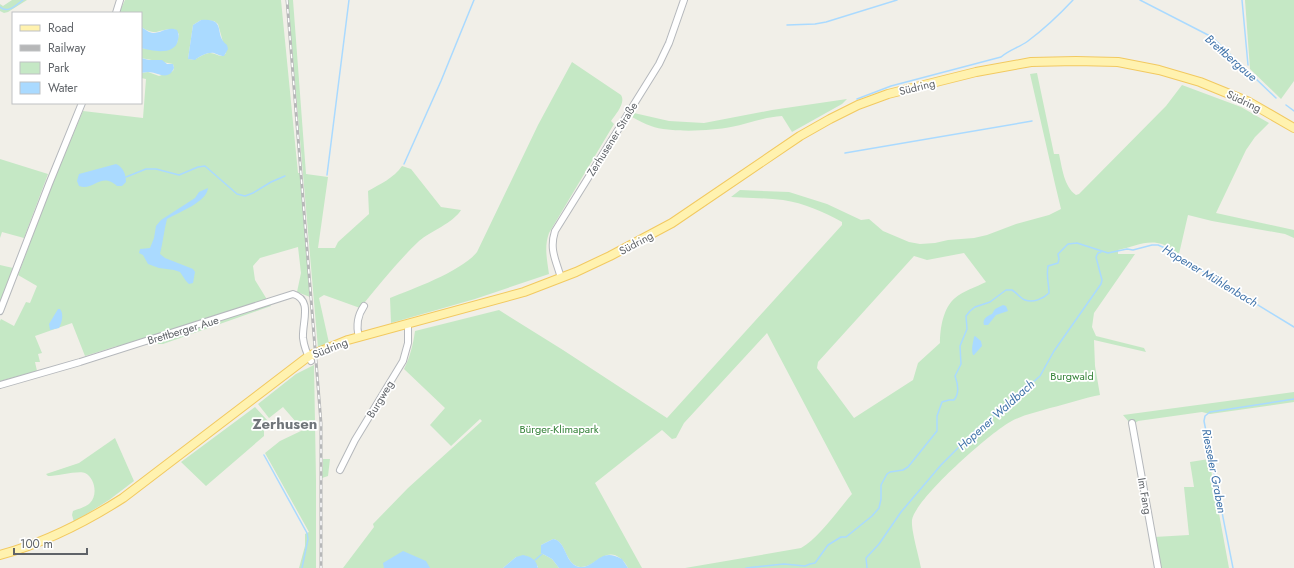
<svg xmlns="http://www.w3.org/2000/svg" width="1294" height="568" viewBox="0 0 1294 568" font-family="Jost,sans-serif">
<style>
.green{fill:#c5e8c5;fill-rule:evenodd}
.water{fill:#aadaff}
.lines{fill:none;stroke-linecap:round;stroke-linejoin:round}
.stream{stroke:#aadaff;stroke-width:1.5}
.minor-casing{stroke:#b5b8bc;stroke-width:8}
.major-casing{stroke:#f2c960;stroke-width:10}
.minor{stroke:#fff;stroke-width:6}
.major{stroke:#fff2af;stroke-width:8}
.rail-casing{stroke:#b6b7b8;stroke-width:3}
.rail{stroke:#fff;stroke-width:1.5;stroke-dasharray:4.5;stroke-linecap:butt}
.labels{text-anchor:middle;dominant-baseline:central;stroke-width:3.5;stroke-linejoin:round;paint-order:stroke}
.street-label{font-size:11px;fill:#5f6368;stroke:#fff}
.park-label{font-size:11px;fill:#348238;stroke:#fff}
.water-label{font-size:12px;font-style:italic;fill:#4174aa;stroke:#fff}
.district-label{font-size:15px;font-weight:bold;fill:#70757a;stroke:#fff}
</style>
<rect width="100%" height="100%" fill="#f1efe8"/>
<g class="green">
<path d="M 12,0 L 27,0 L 8,12 L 4,13 L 0,11 L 0,4 L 3,6 Z"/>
<path d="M 125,0 L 281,0 L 298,173 L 300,173 L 310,297 L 297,292 L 301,273 L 298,247 L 260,258 L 253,266 L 255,280 L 271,306 L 163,344 L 146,344 L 118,347 L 117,346 L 85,356 L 72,323 L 35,336 L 42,353 L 38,354 L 40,362 L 35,362 L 37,371 L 0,381 L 0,321 L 1,319 L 14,326 L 26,302 L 30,303 L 37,286 L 18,275 L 52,184 L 83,111 L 143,118 L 146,79 L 141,78 L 141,73 L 148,72 L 159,76 L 173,71 L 174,68 L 173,64 L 141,58 L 141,48 L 162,51 L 177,43 L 179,34 L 174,29 C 156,29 158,37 141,27 L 141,13 L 119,13 ZM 201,20 L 214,21 L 218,24 L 226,53 C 221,60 216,52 209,53 C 199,55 198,61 188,59 L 193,25 Z"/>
<path d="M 288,0 L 293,0 L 306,174 L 328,177 L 318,248 L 335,248 L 338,242 L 369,214 L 368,191 C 380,184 394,178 402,166 L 411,169 L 441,207 L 461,210 C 453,223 431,231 419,241 C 398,261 379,285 360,308 L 324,295 L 319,298 L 329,343 L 318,348 Z"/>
<path d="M 1245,0 L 1294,0 L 1294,81 L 1281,99 L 1250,69 Z"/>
<path d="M 572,62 L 621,95 C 626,103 616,114 611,121 L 614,124 L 549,233 C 544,247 547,259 549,274 L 475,299 L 391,323 L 390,298 C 413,289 462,271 477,252 L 538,125 Z"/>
<path d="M 1037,73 L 1054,154 L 1059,154 C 1062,167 1064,187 1076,195 L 1079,194 L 1166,106 L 1182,85 L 1241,107 L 1269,123 L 1255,137 L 1246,150 L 1216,213 L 1294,230 L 1294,238 L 1285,234 L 1212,221 L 1188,215 L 1179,254 C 1174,251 1168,246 1162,244 C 1148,239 1132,247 1118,250 L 1118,254 L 1135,254 L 1094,313 L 1092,327 L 1096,336 L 1144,348 L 1146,352 L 1094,340 L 1095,366 L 1100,395 C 1083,398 1067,404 1050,408 C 1037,412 1022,415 1010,422 C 990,433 915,499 912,520 C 911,531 919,556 921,568 L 685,568 L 801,548 C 819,538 838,510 852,494 L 767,333 L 684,423 L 676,438 L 672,439 L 662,430 L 595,483 L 642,568 L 628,568 C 626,564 624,561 620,558 C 605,546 595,568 580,567 C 564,564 567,541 553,539 L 541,545 L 541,553 L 552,559 L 559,568 L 538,568 L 538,566 L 516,557 L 503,568 L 343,568 L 374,527 L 373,524 L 408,488 L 482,421 L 480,419 L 451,446 L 430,425 L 445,408 L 404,369 C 410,357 413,345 415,331 L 499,310 L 563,350 L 667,418 L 842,225 L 842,222 C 824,212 804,203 783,200 C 766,198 748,198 731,197 L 740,190 L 789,192 L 827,204 L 861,220 L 869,219 L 883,231 L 909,242 L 920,244 L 935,243 L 948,240 L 974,238 L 987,235 L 1016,224 L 1049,215 L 1061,209 L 1055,184 L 1030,74 ZM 964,253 L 986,282 C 976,287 963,291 955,298 C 943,308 940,329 940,343 L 918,363 L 913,380 L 854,418 L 817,368 L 818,362 L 914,256 L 927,260 Z"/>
<path d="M 847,99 L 842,104 L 792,132 L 782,116 C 764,117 748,124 731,127 C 711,131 670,133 651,126 C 645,124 638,120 632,117 L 634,113 L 669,121 L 704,123 L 772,110 Z"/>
<path d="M 0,159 L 48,174 L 24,238 L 2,232 L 0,238 Z"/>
<path d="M 0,265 L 13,268 L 0,303 Z"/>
<path d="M 314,365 L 316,480 L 316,568 L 299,568 L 305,546 L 305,534 L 309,532 L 265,453 L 280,441 L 303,430 L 283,407 L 269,418 L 258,404 L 296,374 Z"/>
<path d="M 1294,392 L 1294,402 L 1210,414 L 1202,412 L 1138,421 L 1134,424 L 1129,422 L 1123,415 Z"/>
<path d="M 255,407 L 268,421 L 267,427 L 264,431 L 264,436 L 206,486 L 181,462 Z"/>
<path d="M 115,438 L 134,481 L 109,500 L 74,522 L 72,515 L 73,511 C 78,509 86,507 90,503 C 98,495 95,478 85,473 C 80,470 56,476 48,476 L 46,474 L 79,463 Z"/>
<path d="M 323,459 L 330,459 L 328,476 L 322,478 Z"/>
<path d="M 1209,459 L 1229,568 L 1160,568 L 1154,537 L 1189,535 L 1184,487 L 1194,487 L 1190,462 Z"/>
</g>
<g class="water">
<path d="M 201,20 C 228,18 213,35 227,45 L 228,49 L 224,56 C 220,56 219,55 214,53 C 208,52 200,56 195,60 L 188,59 L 193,25 Z"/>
<path d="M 141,27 C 145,29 149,33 153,33 C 162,33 168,26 177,30 C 179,34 179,36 178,40 C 175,56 152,51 141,48 Z"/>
<path d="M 141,58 L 149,60 L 162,60 L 167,64 L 173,64 L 174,68 C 168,82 158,72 148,72 C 145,72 143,73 141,73 Z"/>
<path d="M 116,164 C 123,167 126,174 126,182 L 122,186 L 117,186 C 101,171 93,192 79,186 L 77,181 L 79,174 Z"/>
<path d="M 208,188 C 207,202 179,212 167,219 C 164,230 163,242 160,254 L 165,258 L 193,269 L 195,272 L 193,283 L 189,284 L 186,281 L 180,272 L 174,270 L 159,268 L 148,264 L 143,255 L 139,253 L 140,249 L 150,248 L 154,238 L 156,226 L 161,220 L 195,198 L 199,192 Z"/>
<path d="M 1003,305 L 1006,306 L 1008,311 L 996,315 L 988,325 L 984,325 C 982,319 987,316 992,314 L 995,309 Z"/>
<path d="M 58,309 L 60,309 C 64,314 62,322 59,328 L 50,330 L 49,324 Z"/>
<path d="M 975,336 L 981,341 L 982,346 L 974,355 L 973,355 C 971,349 973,343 974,337 Z"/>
<path d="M 553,539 C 567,541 564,563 579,567 C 597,568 599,546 622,559 L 628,568 L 559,568 L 552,559 L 541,553 L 541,545 Z"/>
<path d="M 403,551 L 426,561 L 430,568 L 384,568 L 383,563 Z"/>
<path d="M 523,555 C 531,557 536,559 538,568 L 503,568 L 516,557 Z"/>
</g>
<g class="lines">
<g class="stream">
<path d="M 1140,0 L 1212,37 L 1276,98"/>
<path d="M 1242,0 L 1248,65"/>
<path d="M 0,7 C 8,14 16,5 23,0"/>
<path d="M 787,25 L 815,24 L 826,22 L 897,0"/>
<path d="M 857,99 L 891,86 L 1001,57 C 1009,50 1020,47 1028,41 C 1044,29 1060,14 1073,0"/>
<path d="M 1286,105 L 1294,111"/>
<path d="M 845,153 L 1032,121"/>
<path d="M 404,164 L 441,81 L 474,0"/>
<path d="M 327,175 L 349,0"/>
<path d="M 126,177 L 146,169 L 156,169 L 179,175 L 198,167 L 205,166 L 237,194 L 245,196 L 253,193 L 271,182 L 285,176"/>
<path d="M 264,455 L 307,533 L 308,539 L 302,568"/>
<path d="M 535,560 L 542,554"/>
<path d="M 746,568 L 784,564 L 805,566 L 810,564 L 815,563 L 828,545 L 841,537 L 846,537 L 872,516 L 879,508 L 881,499 L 881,485 L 887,474 L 890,472 L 903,470 L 908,467 L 937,431 L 937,416 L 942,402 L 949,400 L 954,400 C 960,393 958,384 955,376 L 961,364 L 960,346 L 967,329 L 966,316 L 970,311 L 975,307 L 990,302 L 1006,290 L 1012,290 C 1017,293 1020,298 1025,300 C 1033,303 1043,299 1049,293 C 1049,283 1046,277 1048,266 L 1058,263 L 1059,259 L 1058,254 L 1068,244 L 1077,243 L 1108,253 L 1127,249 L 1133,250 L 1152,245 L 1158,245 L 1165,248 L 1294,327"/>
<path d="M 867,568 L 866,558 L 879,544 L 901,512 L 941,465 L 977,429 L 1008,404 L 1040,376 L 1054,351 L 1101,284 L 1102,280 L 1096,257 L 1098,253 L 1101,252"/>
<path d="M 1233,568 L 1204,421 L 1205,416 L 1210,412 L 1294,399"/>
</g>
<defs>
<g id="minor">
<path d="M 116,13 L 120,0"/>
<path d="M 561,278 C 556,260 549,250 555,231 L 659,64 L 669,43 L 684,0"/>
<path d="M 0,311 L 49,184 L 82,103"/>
<path d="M 359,337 C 356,326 357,316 364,306"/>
<path d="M 0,385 L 80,362 L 293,294 C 313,300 302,322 303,338 C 304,346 307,354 311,361"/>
<path d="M 1132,423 L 1158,568"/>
<path d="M 340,470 L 355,440 L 403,361 L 408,343 L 408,324"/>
</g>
<path id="major" d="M 0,555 C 44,543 84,523 123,498 L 309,356 L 348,340 L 524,292 L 576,272 L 610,256 L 672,223 L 800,136 L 830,119 L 858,105 L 888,94 L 976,72 L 1031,62 L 1076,61 L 1118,62 L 1159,70 L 1200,82 L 1249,102 L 1294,128"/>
</defs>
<use href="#minor" class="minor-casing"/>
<use href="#major" class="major-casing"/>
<use href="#minor" class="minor"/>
<use href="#major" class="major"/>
<defs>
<path id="rail" d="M 287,0 L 321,423 L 321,568"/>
</defs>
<use href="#rail" class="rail-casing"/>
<use href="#rail" class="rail"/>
</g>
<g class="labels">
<g class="street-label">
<text transform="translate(917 87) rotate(-14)">Südring</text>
<text transform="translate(1244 101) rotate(25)">Südring</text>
<text transform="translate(612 139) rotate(-58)">Zerhusener Straße</text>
<text transform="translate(636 243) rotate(-28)">Südring</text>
<text transform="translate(183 330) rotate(-17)">Brettberger Aue</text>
<text transform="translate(330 348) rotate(-22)">Südring</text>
<text transform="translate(380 399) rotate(-59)">Burgweg</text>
<text transform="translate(1145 496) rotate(80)">Im Fang</text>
</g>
<g class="park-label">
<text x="1072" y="376">Burgwald</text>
<text x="559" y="429">Bürger-Klimapark</text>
</g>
<g class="water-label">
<text transform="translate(1231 58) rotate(41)">Brettbergaue</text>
<text transform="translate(1210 276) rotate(31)">Hopener Mühlenbach</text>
<text transform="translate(996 415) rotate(-42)">Hopener Waldbach</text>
<text transform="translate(1214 471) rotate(79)">Riesseler Graben</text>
</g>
<g class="district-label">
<text x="285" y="424">Zerhusen</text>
</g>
</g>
<rect x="12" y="12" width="130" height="92" fill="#ffffff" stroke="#bfc1c3"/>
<rect x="20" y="25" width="20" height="6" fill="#fff2af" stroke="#bfc1c3"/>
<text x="48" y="32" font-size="12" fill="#5f6368">Road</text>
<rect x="20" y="45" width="20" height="6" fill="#b6b7b8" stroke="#bfc1c3"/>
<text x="48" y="52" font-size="12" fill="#5f6368">Railway</text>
<rect x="20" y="62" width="20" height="12" fill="#c5e8c5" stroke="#bfc1c3"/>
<text x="48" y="72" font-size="12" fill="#5f6368">Park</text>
<rect x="20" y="82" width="20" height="12" fill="#aadaff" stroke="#bfc1c3"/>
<text x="48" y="92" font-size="12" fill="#5f6368">Water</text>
<path d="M14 548v6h73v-6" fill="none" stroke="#5f6368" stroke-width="2"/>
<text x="20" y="548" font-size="12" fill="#5f6368" stroke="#ffffff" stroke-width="3" paint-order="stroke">100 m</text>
</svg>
